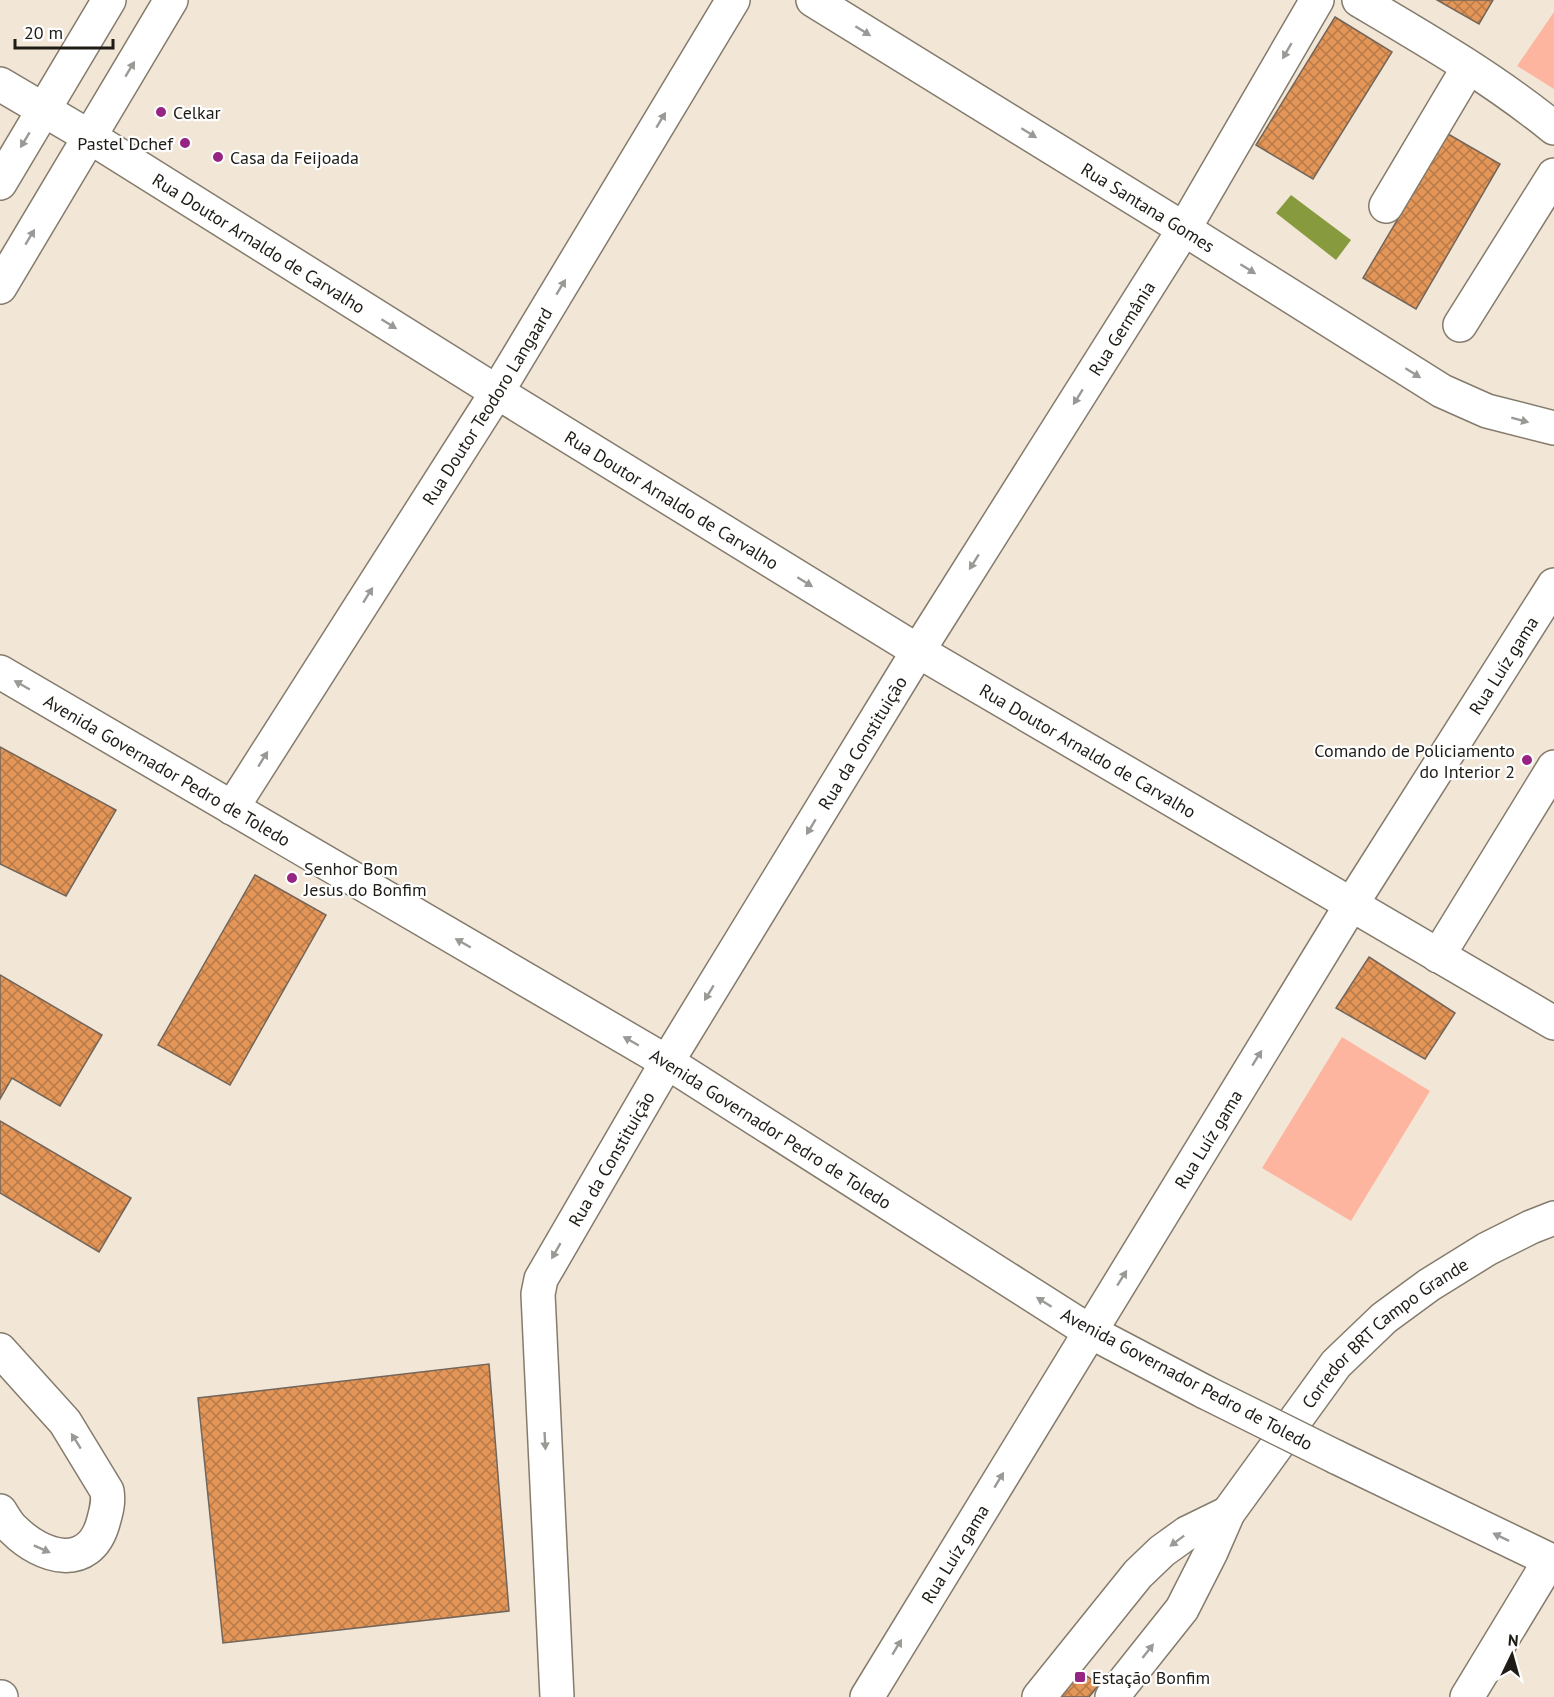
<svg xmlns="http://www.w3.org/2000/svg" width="1554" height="1697" viewBox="0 0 1554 1697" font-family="'PT Sans',sans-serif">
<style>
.park{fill:#fdb5a0}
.water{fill:#879b3e}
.building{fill:url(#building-cross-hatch);stroke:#73655a;stroke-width:1.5}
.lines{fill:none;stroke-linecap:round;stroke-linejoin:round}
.minor-casing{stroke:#847b6c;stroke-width:36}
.major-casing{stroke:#847b6c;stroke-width:36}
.highway-casing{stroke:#847b6c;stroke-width:36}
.minor{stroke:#fff;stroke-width:33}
.major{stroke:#fff;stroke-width:33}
.highway{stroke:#fff;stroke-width:33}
.major-bridge-casing{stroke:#847b6c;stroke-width:36;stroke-linecap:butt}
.major-bridge{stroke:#fff;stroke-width:33}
.oneway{fill:#9a9996}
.poi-dot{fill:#952482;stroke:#fff;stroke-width:2}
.labels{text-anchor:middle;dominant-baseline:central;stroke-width:4.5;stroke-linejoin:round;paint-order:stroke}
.poi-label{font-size:18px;fill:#1f1c16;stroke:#fff;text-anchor:start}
.street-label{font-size:18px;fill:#1f1c16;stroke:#fff}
</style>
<defs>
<pattern id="building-cross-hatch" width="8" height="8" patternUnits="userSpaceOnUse" patternTransform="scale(1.5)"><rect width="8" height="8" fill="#e39658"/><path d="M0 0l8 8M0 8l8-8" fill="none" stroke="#b77a48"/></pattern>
</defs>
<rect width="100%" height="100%" fill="#f2e7d7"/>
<g class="park">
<path d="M 1554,12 L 1554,89 L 1517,66 Z"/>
<path d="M 1342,1037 L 1430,1091 L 1351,1221 L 1262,1168 Z"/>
</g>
<path class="water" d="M 1291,195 L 1351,240 L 1336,260 L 1276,213 Z"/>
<g class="building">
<path d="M 1437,0 L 1493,0 L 1479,24 Z"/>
<path d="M 1335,17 L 1392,52 L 1313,179 L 1256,145 Z"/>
<path d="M 1448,134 L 1500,164 L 1416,309 L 1363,278 Z"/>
<path d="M 0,747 L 116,810 L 66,896 L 0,864 Z"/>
<path d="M 255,875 L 326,915 L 230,1085 L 158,1045 Z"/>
<path d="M 1369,957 L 1455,1013 L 1425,1059 L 1336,1008 Z"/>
<path d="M 0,975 L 102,1035 L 60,1106 L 12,1078 L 0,1099 Z"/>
<path d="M 0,1121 L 131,1198 L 99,1252 L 0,1193 Z"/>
<path d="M 489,1364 L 509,1611 L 223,1643 L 198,1398 Z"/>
<path d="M 1077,1669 L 1099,1685 L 1089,1697 L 1056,1697 Z"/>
</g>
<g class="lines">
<defs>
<g id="minor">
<path id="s1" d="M 813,0 L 1184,229 L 1442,391 L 1487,411 L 1554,428"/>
<path d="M 1359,0 C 1425,39 1494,79 1554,128"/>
<path id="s2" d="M 0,84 L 90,137 L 497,392 L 918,651 L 1554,1023"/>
<path d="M 1386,206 L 1468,68"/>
<path d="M 1460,325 L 1554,175"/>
<path id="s3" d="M 232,808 L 497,392 L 733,0"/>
<path d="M 1438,956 L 1554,767"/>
<path d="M 0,1350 L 65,1422 L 107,1491 C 109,1503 106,1512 103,1523 C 89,1572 42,1558 14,1530 C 8,1525 4,1517 0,1511"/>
<path id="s4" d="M 557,1697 L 538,1294 L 541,1279 L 667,1062 L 918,651 L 1184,229 L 1317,0"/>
<path id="s5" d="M 867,1697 L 1351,905 L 1554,585"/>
<path d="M 1039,1697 L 1138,1574 L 1162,1551 L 1187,1533 L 1228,1513"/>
<path id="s6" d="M 1112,1697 L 1182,1609 L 1211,1552 L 1228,1513 L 1336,1364 L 1384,1318 L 1429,1285 L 1487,1249 L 1531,1227 L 1554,1218"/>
<path d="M 1467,1697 L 1550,1560"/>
</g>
<g id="major">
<path d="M 0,183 L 109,0"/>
<path d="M 0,287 L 171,0"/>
<path id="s7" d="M 0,672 L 667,1062 L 1089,1331 L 1205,1392"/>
<path d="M 1336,1457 L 1554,1562"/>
</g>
<path id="highway" d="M 0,1697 L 1,1697"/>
</defs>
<use href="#minor" class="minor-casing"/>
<use href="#major" class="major-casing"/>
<use href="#highway" class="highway-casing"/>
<use href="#minor" class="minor"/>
<use href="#major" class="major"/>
<use href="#highway" class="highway"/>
<defs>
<path id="major-bridge" d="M 1205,1392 L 1336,1457"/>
</defs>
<use href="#major-bridge" class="major-bridge-casing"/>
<use href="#major-bridge" class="major-bridge"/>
</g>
<defs><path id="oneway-solid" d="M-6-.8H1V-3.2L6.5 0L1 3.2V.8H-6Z" transform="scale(1.5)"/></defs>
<g class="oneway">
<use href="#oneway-solid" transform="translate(863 31) rotate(32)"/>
<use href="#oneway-solid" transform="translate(1287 51) rotate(120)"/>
<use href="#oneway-solid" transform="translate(130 69) rotate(-59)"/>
<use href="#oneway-solid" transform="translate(661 120) rotate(-59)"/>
<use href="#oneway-solid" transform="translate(1029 133) rotate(32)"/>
<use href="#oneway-solid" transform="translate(25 140) rotate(121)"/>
<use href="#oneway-solid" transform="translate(30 237) rotate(-59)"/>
<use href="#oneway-solid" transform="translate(1248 269) rotate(32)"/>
<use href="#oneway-solid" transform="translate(561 287) rotate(-59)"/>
<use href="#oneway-solid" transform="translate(389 324) rotate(32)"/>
<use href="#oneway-solid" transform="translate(1413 373) rotate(32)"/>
<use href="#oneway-solid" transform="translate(1078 397) rotate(122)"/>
<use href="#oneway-solid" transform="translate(1520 420) rotate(15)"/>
<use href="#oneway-solid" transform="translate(974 562) rotate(122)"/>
<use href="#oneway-solid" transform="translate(805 582) rotate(32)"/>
<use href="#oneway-solid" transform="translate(368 595) rotate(-58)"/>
<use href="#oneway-solid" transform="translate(22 685) rotate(-150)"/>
<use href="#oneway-solid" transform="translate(263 759) rotate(-58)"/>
<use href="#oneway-solid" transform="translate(811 827) rotate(121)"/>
<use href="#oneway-solid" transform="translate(463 943) rotate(-150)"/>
<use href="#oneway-solid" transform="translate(709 993) rotate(121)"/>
<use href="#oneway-solid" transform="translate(631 1041) rotate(-150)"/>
<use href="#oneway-solid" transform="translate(1257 1058) rotate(-58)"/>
<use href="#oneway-solid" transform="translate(556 1251) rotate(120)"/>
<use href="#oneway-solid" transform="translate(1122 1278) rotate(-58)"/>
<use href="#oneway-solid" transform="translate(1044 1302) rotate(-148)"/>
<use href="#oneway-solid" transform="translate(76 1441) rotate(-122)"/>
<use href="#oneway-solid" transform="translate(545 1441) rotate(87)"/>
<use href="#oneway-solid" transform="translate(999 1480) rotate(-59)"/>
<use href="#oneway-solid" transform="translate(1501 1537) rotate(-154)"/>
<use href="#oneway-solid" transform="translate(1177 1541) rotate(143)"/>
<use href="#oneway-solid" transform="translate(42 1549) rotate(24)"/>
<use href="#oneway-solid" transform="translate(897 1647) rotate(-59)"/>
<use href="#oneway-solid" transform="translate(1148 1651) rotate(-52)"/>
</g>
<g class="poi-dot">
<circle cx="161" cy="112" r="6"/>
<circle cx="185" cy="143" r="6"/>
<circle cx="218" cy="157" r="6"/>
<circle cx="1527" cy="760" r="6"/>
<circle cx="292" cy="878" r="6"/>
<rect x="1074" y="1671" width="12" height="12" rx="3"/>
</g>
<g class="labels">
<g class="poi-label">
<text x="173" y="112">Celkar</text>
<text x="173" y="143" text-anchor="end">Pastel Dchef</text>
<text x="230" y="157">Casa da Feijoada</text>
<text x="1515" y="750" text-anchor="end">Comando de Policiamento<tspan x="1515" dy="21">do Interior 2</tspan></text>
<text x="304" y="868">Senhor Bom<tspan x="304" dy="21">Jesus do Bonfim</tspan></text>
<text x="1092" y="1677">Estação Bonfim</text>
</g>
<g class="street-label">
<text stroke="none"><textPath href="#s1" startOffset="394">Rua Santana Gomes</textPath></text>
<text stroke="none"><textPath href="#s2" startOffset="304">Rua Doutor Arnaldo de Carvalho</textPath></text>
<text stroke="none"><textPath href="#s4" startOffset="1533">Rua Germânia</textPath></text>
<text stroke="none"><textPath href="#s3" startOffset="476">Rua Doutor Teodoro Langaard</textPath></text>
<text stroke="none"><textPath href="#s2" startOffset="790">Rua Doutor Arnaldo de Carvalho</textPath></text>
<text stroke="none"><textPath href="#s5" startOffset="1212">Rua Luíz gama</textPath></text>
<text stroke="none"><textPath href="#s4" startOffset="1044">Rua da Constituição</textPath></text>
<text stroke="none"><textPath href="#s2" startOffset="1276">Rua Doutor Arnaldo de Carvalho</textPath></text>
<text stroke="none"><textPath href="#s7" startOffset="194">Avenida Governador Pedro de Toledo</textPath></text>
<text stroke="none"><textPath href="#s7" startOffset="896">Avenida Governador Pedro de Toledo</textPath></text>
<text stroke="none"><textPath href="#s5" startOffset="654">Rua Luíz gama</textPath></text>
<text stroke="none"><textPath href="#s4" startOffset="558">Rua da Constituição</textPath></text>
<text stroke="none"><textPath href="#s6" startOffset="460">Corredor BRT Campo Grande</textPath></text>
<text transform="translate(1187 1379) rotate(28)">Avenida Governador Pedro de Toledo</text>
<text stroke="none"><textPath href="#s5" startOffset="168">Rua Luíz gama</textPath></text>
</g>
</g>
<g transform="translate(1512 1655) rotate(5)" stroke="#ffffff" stroke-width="4.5" paint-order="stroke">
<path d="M0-4.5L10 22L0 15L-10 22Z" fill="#1f1c16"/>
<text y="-9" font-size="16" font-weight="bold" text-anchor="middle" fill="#1f1c16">N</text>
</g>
<path d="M15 39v9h98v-9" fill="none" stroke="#1f1c16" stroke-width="3"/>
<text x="24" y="39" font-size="18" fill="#1f1c16" stroke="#ffffff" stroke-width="4.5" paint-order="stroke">20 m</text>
</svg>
